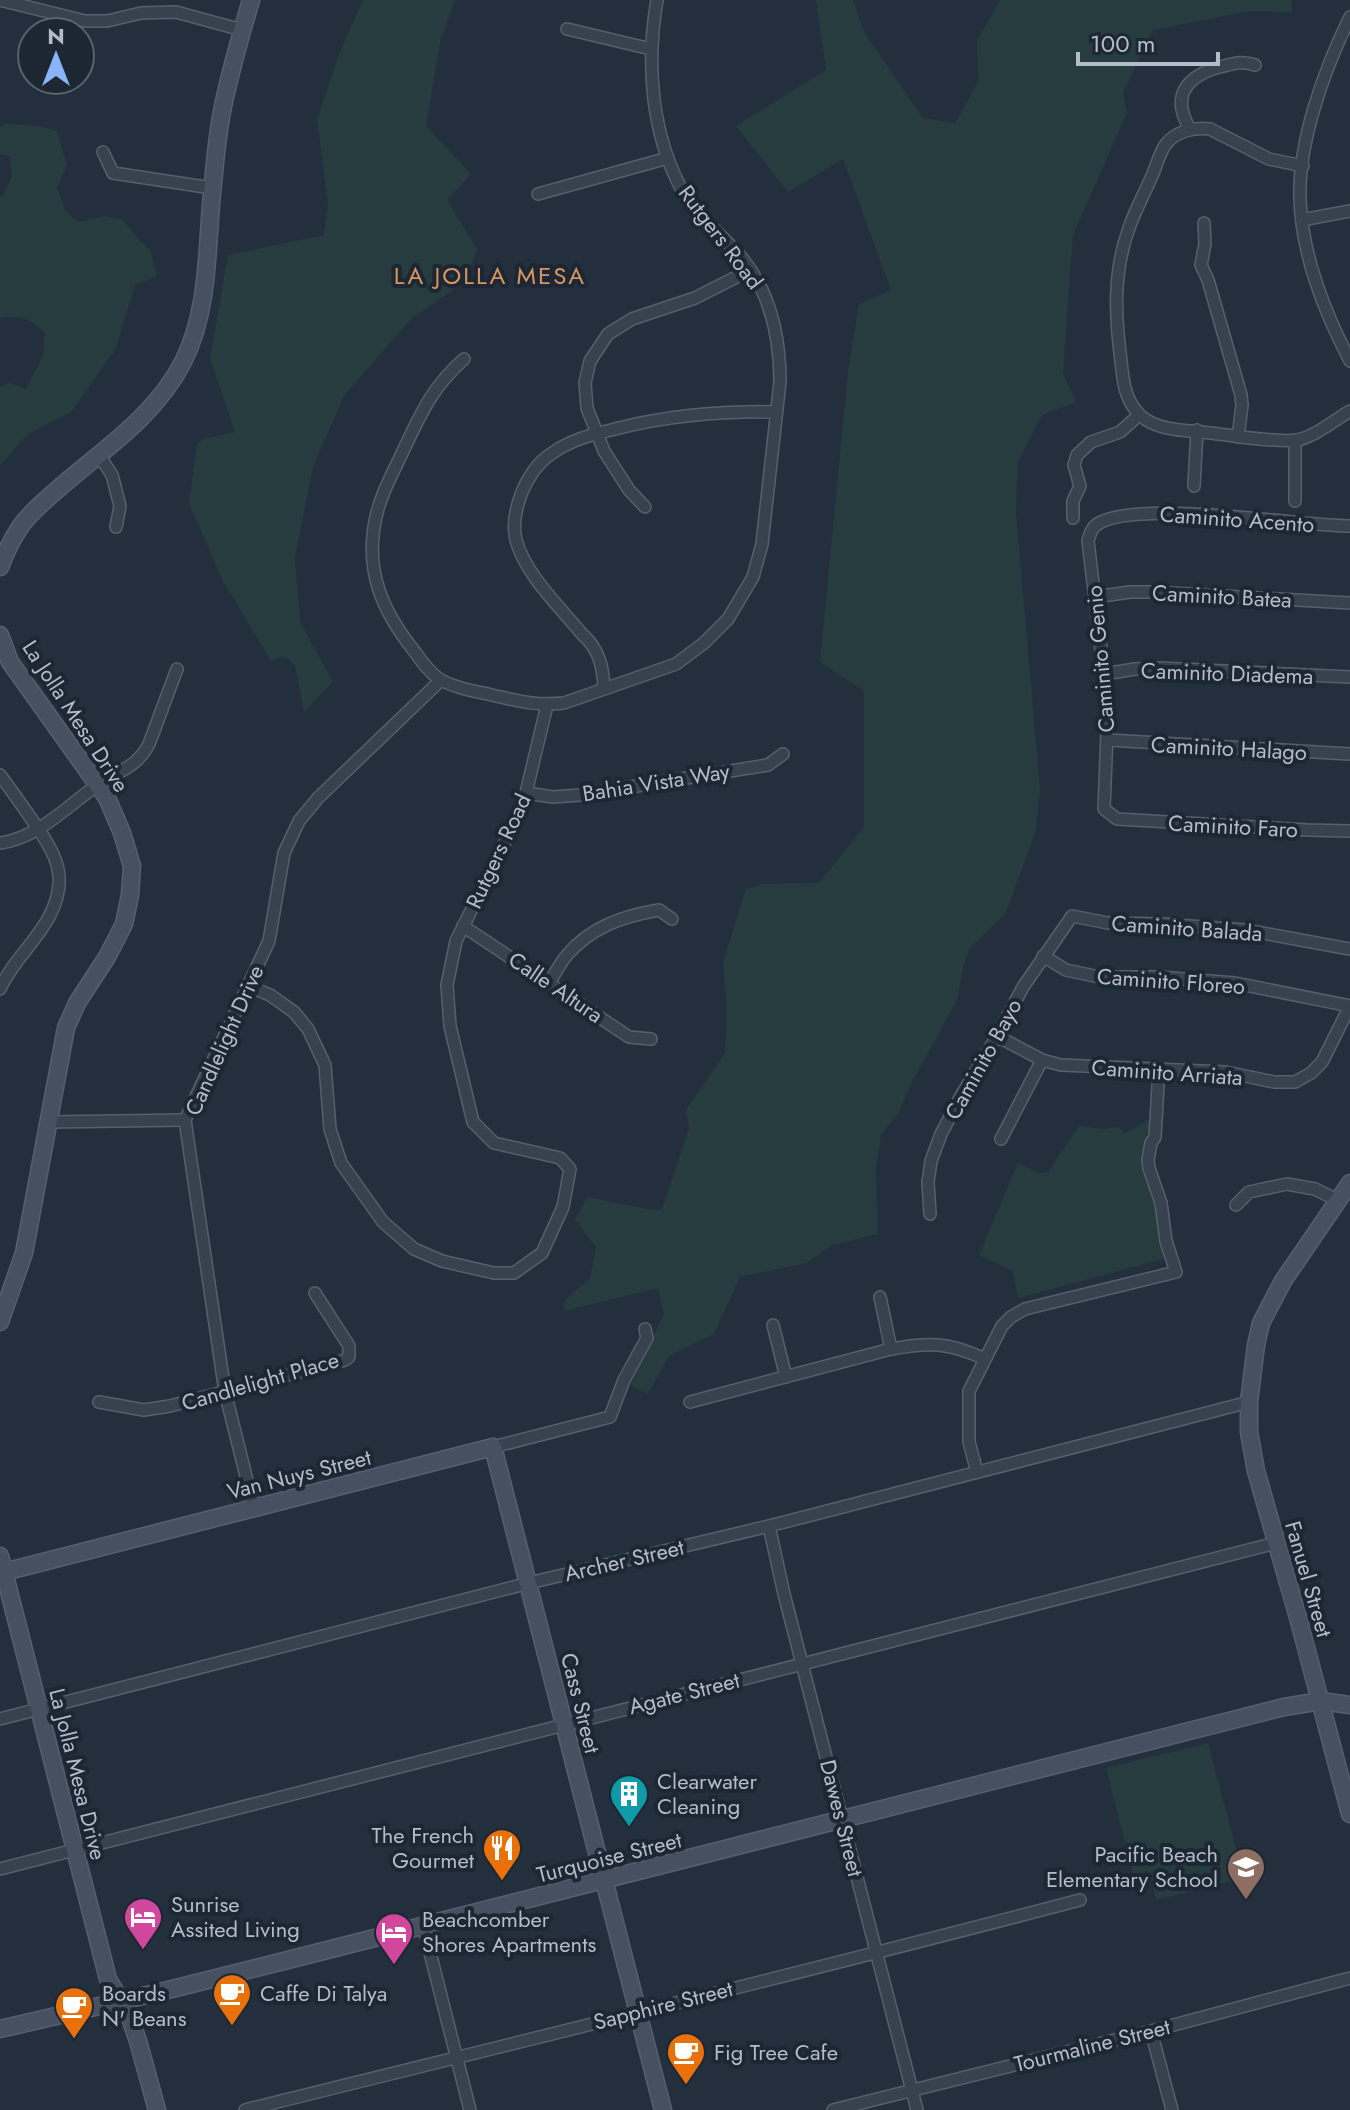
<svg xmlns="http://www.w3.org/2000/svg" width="1350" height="2110" viewBox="0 0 1350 2110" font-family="Jost,sans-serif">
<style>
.green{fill:#263c3f}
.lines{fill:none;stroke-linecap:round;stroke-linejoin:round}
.street-casing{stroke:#565f6c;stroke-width:14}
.secondary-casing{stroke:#565f6c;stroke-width:19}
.street{stroke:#38414e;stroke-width:11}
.secondary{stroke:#465061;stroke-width:16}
.labels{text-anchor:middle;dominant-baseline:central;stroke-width:8;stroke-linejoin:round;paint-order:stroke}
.street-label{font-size:22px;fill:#b4bcc9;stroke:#1d2633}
.poi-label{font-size:22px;fill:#b4bcc9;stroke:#1d2633;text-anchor:start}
.neighbourhood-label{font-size:24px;letter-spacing:2px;fill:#d59563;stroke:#1d2633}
</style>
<rect width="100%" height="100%" fill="#242f3e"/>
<g class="green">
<path d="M 363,0 L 455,0 L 440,42 L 426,126 L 471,174 L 447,200 L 477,249 L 466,281 L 412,318 L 344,396 L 313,467 L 295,557 L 300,622 L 333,682 L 304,712 L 295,665 L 284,656 L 271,661 L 223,581 L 189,503 L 197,444 L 203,439 L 235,432 L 210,358 L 228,255 L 324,235 L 328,204 L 317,119 L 339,54 Z"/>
<path d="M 816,0 L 853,0 L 864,32 L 923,118 L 955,123 L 978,82 L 977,40 L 1000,0 L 1291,0 L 1292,12 L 1250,11 L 1153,30 L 1123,93 L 1127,113 L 1073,235 L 1063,373 L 1076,402 L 1042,415 L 1018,462 L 1016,513 L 1040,787 L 1036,830 L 1006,913 L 969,949 L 963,968 L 957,1000 L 911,1084 L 898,1114 L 881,1134 L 876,1168 L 878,1234 L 832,1245 L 807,1263 L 740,1277 L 714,1334 L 669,1356 L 648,1394 L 630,1385 L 664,1314 L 658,1288 L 564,1311 L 565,1300 L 590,1278 L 596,1247 L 575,1220 L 587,1197 L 652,1210 L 662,1210 L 689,1129 L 686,1110 L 725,1053 L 727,1008 L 723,962 L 746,889 L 762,884 L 819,883 L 864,827 L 864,691 L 820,662 L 848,371 L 859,304 L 891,290 L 843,159 L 788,192 L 736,126 L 826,70 Z"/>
<path d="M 4,124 L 38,126 L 57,131 L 67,165 L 57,188 L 66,212 L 78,222 L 106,216 L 123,220 L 139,240 L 150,250 L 157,276 L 135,285 L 115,350 L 71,412 L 28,434 L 0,465 L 0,387 L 9,383 L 26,389 L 43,356 L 45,333 C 31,319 20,315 0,318 L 0,197 L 3,196 L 12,176 L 10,156 L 0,154 L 0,127 Z"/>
<path d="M 1148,1120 L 1150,1125 L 1143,1146 L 1143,1164 L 1157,1204 L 1163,1259 L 1018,1298 L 1013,1271 L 979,1255 L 1018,1163 L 1039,1173 L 1048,1172 L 1079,1126 L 1104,1129 L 1118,1127 L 1125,1133 Z"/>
<path d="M 1208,1743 L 1244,1878 L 1156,1900 L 1149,1871 L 1133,1875 L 1106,1768 Z"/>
</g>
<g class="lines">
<defs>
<g id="street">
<path d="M 0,0 L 85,21 L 107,21 L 141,13 L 176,12 L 242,30"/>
<path d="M 1350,17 C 1325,68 1298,141 1300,199 C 1302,256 1324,311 1350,361"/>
<path d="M 567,29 L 651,49"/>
<path d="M 1190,129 C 1169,94 1189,74 1224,66 C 1236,63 1243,61 1255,65"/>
<path d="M 103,152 L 113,173 L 212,188"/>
<path d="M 1303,166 L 1269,159 L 1210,129 C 1195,127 1176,131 1166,144 C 1159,153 1156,168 1151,178 C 1144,194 1135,211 1129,228 C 1113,272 1115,316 1121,361 C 1123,382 1125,401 1141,416 C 1160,433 1194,430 1218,434 C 1236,436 1280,443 1297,440 C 1316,436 1333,421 1350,411"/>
<path d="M 538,194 L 668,158"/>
<path d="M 1302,220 L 1350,211"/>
<path d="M 1204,223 L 1205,244 L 1201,265 L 1208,280 L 1241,395 L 1242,405 L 1238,437"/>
<path d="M 464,359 C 433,386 421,413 404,449 C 394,471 381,493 376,517 C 364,570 382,611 415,652 C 422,662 429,672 439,679 C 455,688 474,691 492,695 C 519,701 535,706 564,703 L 676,664 L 704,643 L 728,619 L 753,577 L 762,544 L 780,382 C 780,332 769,284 732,247 C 716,230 694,212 683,192 C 651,134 646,64 657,0"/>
<path d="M 1295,440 L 1295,501"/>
<path d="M 99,455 L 112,475 L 120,506 L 116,527"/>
<path d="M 1194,486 L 1197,430"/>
<path d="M 645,507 L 629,490 L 604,451 L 587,408 L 585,383 L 590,361 L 608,334 L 632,319 L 695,298 L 750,270"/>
<path d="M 1073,518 L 1073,501 L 1080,486 L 1074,465 L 1077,455 L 1091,442 L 1120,432 L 1139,415"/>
<path d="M 1350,526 C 1298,526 1133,498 1096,525 C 1091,529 1090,534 1088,541 L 1108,708 L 1104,809 L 1117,819 L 1307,830 L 1350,831"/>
<path d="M 1095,597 L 1130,592 L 1153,592 L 1350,603"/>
<path d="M 1104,674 L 1135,669 L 1159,668 L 1350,677"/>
<path d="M 604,688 C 603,666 599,649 582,634 C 559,606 525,574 516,540 C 512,523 516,507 522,492 C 528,478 537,463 551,454 C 571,439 595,434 619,428 C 672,415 721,411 776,412"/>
<path d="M 1108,740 L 1350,754"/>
<path d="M 0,775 C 11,790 22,805 32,820 C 56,854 70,877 49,917 C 35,943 12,962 0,989"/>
<path d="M 526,793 L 553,797 L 580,795 L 768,765 L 783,754"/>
<path d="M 0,843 C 38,838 66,807 96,786 C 117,771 136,769 149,744 L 177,669"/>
<path d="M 463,926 L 629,1037 L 651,1039"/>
<path d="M 1043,956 L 1066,970 L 1099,977 L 1159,977 L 1235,983 L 1350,1006"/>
<path d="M 549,983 C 555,974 560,963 567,955 C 591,927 623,916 659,910 L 672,919"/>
<path d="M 248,986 L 270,995 L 294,1012 L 308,1029 L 325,1065 L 330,1129 L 341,1163 L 383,1222 L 414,1249 L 442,1261 L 494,1273 L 514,1273 L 542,1253 L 563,1207 L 570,1169 L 560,1158 L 494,1143 L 473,1122 L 450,1026 L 447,985 L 456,941 L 518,816 L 526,793 L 547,705"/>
<path d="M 997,1036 L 1042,1060 L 1061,1065 L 1226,1072 L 1274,1082 L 1295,1082 L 1311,1073 L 1322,1062 L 1350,1006"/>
<path d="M 49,1122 L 185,1120"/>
<path d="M 1001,1139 L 1042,1060"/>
<path d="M 1236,1205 L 1249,1192 L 1287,1184 L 1315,1189 L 1339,1201"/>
<path d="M 930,1214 L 928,1182 L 931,1161 L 941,1134 L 962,1094 L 997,1036 L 1023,987 L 1072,916 L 1108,923 L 1162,924 L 1246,930 L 1350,949"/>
<path d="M 880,1297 L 891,1349"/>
<path d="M 773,1325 L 786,1377"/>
<path d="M 99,1402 L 144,1410 L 170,1406 L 345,1360 L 349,1357 L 349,1346 L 315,1293"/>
<path d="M 690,1402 L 891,1349 C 929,1342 948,1342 985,1359"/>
<path d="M 493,1447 L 610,1417 L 624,1380 L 647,1338 L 645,1329"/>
<path d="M 977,1472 L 969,1442 L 969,1391 L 1002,1326 L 1011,1317 L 1025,1309 L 1176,1272 L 1166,1241 L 1161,1203 L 1149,1168 L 1148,1160 L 1151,1143 L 1155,1137 L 1159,1069"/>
<path d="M 254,1508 L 225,1392 L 185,1120 L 269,941 L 284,853 L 299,821 L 318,798 L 441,680"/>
<path d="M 769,1526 L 784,1594 L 917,2110"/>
<path d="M 0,1719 L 529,1583 L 769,1526 L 1249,1402"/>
<path d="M 0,1869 L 1276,1543"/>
<path d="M 423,1925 L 470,2110"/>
<path d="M 1151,2031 L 1172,2110"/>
<path d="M 245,2110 C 523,2041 802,1973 1080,1900"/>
<path d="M 833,2110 L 1151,2031 L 1350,1978"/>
</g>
<g id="secondary">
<path d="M 0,567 C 7,549 16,529 30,515 C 80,463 149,428 183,362 C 211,306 206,243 213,184 C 215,162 217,139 221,117 C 228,78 240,38 251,0"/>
<path d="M 0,635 L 10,662 L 107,798 L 122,833 L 132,866 L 130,895 L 124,924 L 107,957 L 77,1003 L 66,1028 L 24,1253 L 0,1322"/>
<path d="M 1350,1183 L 1283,1281 L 1261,1323 L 1256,1345 L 1249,1402 L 1249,1432 L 1256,1471 L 1299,1621 L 1350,1814"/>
<path d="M 0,1556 L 108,1979 L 129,2015 L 138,2041 L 157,2110"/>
<path d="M 4,1572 L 493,1447 L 663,2110"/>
<path d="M 0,2029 L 164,1991 L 284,1961 L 1284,1707 L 1321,1701 L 1350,1705"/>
</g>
</defs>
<use href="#street" class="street-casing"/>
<use href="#secondary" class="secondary-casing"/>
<use href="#street" class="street"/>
<use href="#secondary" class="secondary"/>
</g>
<defs>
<symbol id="building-pin" viewBox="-11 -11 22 30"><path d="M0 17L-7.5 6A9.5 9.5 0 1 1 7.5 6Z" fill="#0f9aa8" stroke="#1d2633"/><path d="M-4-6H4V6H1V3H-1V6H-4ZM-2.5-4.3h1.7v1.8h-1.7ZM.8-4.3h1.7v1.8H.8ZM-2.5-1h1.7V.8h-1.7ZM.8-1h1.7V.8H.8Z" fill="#fff"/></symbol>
<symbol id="restaurant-pin" viewBox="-11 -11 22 30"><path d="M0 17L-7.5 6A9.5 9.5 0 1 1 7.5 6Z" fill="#e8710a" stroke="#1d2633"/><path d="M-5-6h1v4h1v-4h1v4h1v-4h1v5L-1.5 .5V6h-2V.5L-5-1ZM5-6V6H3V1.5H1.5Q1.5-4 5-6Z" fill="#fff"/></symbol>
<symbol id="school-pin" viewBox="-11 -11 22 30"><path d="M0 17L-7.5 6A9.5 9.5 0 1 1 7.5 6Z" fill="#8d6e63" stroke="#1d2633"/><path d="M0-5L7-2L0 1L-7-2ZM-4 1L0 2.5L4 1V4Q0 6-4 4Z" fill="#fff"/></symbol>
<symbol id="hotel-pin" viewBox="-11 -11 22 30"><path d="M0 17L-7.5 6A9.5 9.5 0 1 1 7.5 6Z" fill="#d1479c" stroke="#1d2633"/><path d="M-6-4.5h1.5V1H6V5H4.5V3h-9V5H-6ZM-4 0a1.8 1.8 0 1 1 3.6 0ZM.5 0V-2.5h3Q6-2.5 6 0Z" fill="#fff"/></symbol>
<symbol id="cafe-pin" viewBox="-11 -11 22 30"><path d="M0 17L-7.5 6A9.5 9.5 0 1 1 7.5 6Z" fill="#e8710a" stroke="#1d2633"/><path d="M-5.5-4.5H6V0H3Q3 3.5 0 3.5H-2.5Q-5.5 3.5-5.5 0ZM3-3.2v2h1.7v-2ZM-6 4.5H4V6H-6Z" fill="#fff"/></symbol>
</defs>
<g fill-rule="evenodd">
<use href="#building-pin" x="607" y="1772" width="44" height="60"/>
<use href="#restaurant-pin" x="480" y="1826" width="44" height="60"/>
<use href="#school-pin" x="1224" y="1845" width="44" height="60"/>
<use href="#hotel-pin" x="121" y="1895" width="44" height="60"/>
<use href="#hotel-pin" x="372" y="1910" width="44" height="60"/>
<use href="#cafe-pin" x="210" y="1971" width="44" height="60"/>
<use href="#cafe-pin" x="52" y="1984" width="44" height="60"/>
<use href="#cafe-pin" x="664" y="2030" width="44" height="60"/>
</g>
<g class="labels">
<g class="street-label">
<text transform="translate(721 237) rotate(53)">Rutgers Road</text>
<text transform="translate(1237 519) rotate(4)">Caminito Acento</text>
<text transform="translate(1222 596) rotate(3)">Caminito Batea</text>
<text transform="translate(1100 659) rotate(-95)">Caminito Genio</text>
<text transform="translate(1227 673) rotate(2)">Caminito Diadema</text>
<text transform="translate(76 716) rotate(57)">La Jolla Mesa Drive</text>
<text transform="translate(1229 748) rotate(3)">Caminito Halago</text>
<text transform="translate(656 782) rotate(-9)">Bahia Vista Way</text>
<text transform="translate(1233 826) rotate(3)">Caminito Faro</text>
<text transform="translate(498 851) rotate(-65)">Rutgers Road</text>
<text transform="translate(1187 928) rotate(4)">Caminito Balada</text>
<text transform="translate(1171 981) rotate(4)">Caminito Floreo</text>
<text transform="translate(556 987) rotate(34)">Calle Altura</text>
<text transform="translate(224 1040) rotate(-66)">Candlelight Drive</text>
<text transform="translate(983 1059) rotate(-61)">Caminito Bayo</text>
<text transform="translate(1167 1072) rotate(4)">Caminito Arriata</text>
<text transform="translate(260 1381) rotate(-16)">Candlelight Place</text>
<text transform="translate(299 1474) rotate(-14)">Van Nuys Street</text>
<text transform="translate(624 1560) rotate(-13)">Archer Street</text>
<text transform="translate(1309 1579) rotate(74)">Fanuel Street</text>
<text transform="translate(684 1693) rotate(-14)">Agate Street</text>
<text transform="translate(581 1703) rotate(76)">Cass Street</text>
<text transform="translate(78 1774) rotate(76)">La Jolla Mesa Drive</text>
<text transform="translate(842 1818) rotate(76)">Dawes Street</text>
<text transform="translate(609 1857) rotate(-14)">Turquoise Street</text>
<text transform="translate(663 2005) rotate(-14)">Sapphire Street</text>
<text transform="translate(1092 2045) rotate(-14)">Tourmaline Street</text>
</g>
<g class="poi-label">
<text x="657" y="1781">Clearwater<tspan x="657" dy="25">Cleaning</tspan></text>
<text x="474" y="1835" text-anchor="end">The French<tspan x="474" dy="25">Gourmet</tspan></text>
<text x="1218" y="1854" text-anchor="end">Pacific Beach<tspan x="1218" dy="25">Elementary School</tspan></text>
<text x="171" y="1904">Sunrise<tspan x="171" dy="25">Assited Living</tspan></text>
<text x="422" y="1919">Beachcomber<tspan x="422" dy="25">Shores Apartments</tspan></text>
<text x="102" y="1993">Boards<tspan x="102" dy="25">N' Beans</tspan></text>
<text x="260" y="1993">Caffe Di Talya</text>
<text x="714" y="2052">Fig Tree Cafe</text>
</g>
<g class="neighbourhood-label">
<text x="490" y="275">LA JOLLA MESA</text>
</g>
</g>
<g transform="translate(56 56)"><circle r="38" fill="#1d2633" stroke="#59626f" stroke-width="2"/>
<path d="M0-6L14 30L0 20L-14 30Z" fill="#8ab4f8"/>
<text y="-12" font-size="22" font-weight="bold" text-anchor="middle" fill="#b4bcc9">N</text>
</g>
<path d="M1078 52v12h140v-12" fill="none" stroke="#b4bcc9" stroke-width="4"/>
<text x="1090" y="52" font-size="24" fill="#b4bcc9" stroke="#1d2633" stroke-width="6" paint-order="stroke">100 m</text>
</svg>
